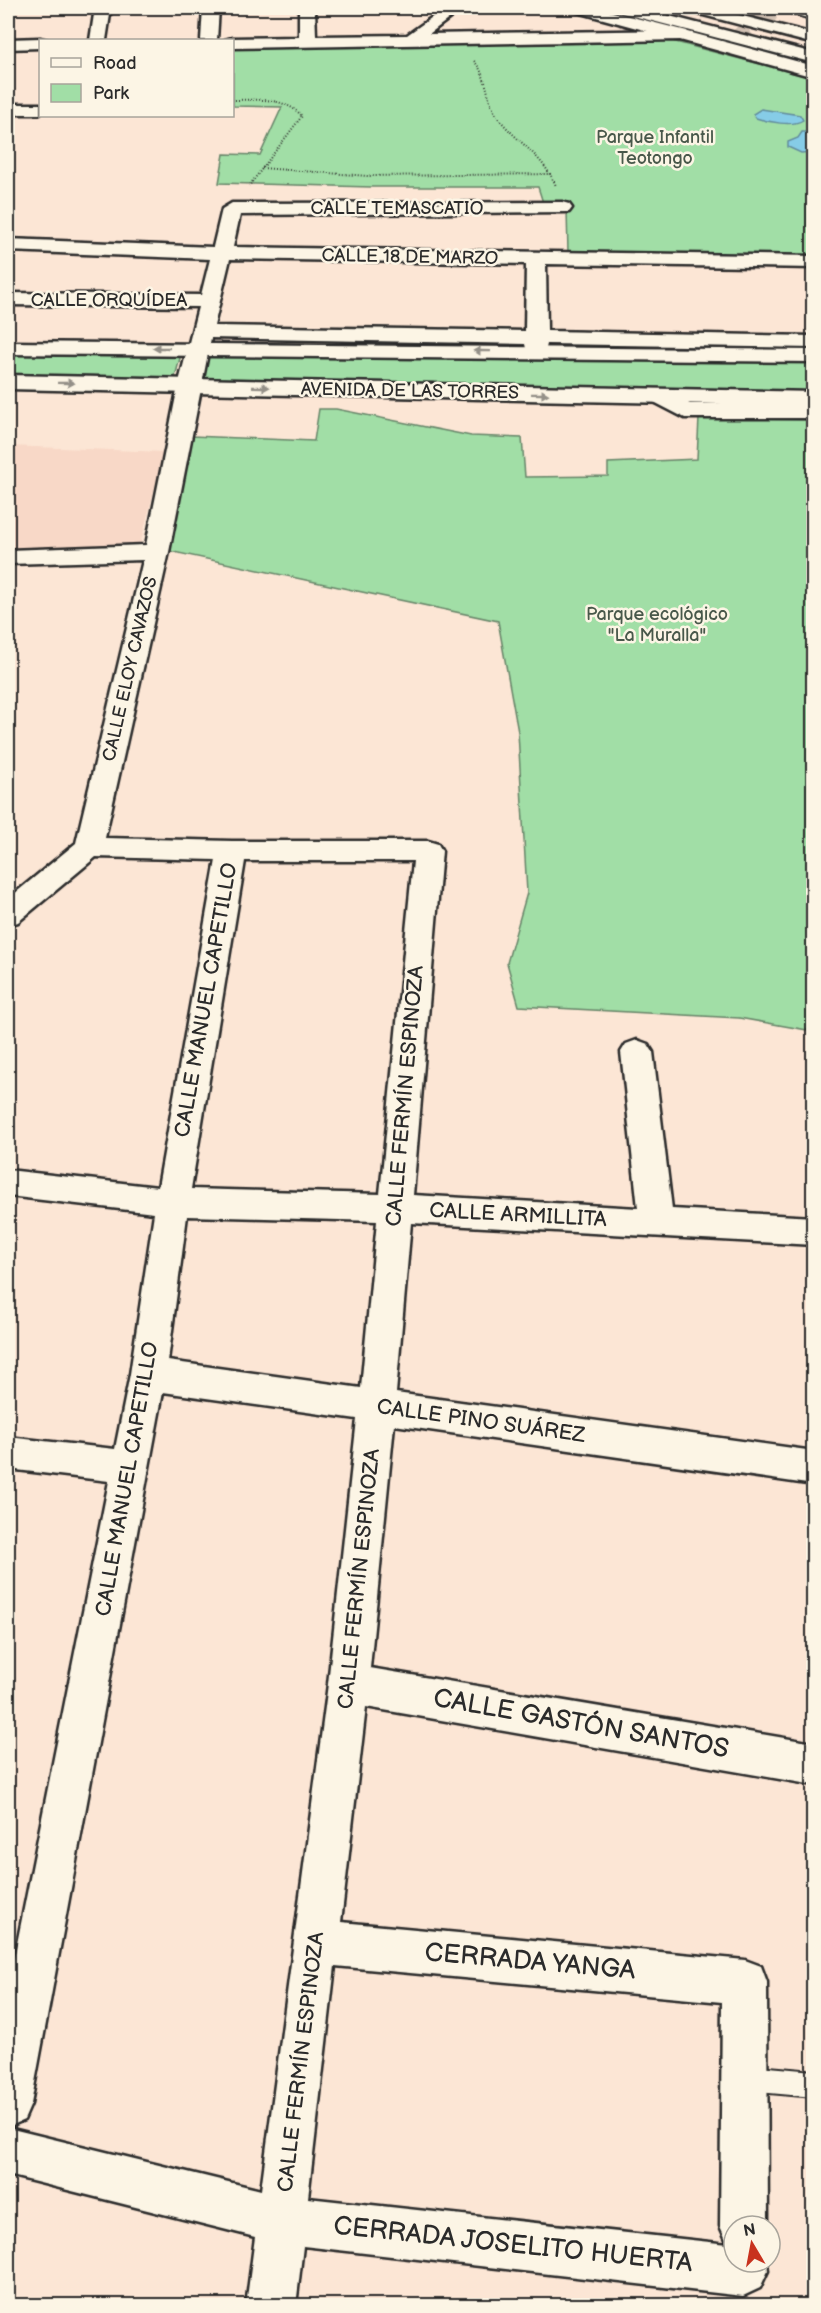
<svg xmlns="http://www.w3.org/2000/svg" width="821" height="2313" viewBox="0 0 821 2313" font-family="'Balsamiq Sans',sans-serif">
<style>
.built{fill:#f8d8c7}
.green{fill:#a1dea6;stroke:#668468;stroke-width:1.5}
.water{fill:#86cce7;stroke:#628c9c;stroke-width:1.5}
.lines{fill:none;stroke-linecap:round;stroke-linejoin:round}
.minor-tunnel{stroke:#d2c1b3;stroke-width:19;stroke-dasharray:19 10;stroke-linecap:butt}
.service-casing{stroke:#2b2b2b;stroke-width:4}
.minor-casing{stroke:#2b2b2b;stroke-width:5}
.tertiary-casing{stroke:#2b2b2b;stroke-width:5}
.primary-casing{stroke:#2b2b2b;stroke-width:5}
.trunk-casing{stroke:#2b2b2b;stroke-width:5}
.motorway-casing{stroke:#2b2b2b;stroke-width:5}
.path{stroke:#2b2b2b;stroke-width:2;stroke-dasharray:1 2;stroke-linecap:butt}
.service{fill:#fcf5e5;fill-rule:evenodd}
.minor{fill:#fcf5e5;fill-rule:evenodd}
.tertiary{fill:#fcf5e5;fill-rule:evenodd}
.primary{fill:#fcf5e5;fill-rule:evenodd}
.trunk{fill:#fcf5e5;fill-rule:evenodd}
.motorway{fill:#fcf5e5;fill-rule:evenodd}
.oneway{fill:#949088}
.labels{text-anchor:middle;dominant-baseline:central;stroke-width:5;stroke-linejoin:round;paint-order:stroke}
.far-park-label{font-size:18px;fill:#48584a;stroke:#fcf5e5}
.far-street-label{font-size:18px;fill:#2b2b2b;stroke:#fcf5e5}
.street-label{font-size:21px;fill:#2b2b2b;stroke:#fcf5e5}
.near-street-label{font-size:26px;fill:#2b2b2b;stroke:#fcf5e5}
</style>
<rect width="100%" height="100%" fill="#fce6d5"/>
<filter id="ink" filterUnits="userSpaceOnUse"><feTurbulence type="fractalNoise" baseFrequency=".0167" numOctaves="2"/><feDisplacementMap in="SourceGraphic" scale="12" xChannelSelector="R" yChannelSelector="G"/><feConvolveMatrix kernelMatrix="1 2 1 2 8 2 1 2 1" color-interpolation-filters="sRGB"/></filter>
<g filter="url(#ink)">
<path class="built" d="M 8,446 L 164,452 L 139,549 L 8,549 Z"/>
<g class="green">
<path d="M 668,40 L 813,78 L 813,256 L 568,253 L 567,209 L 545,209 L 538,187 L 372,187 L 219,183 L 224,154 L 260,155 L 282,107 L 233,106 L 233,48 Z"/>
<path d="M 8,351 L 173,353 L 180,358 L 175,377 L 168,382 L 8,379 Z"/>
<path d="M 212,354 L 814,362 L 813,393 L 199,381 L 204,358 Z"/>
<path d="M 319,409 L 336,409 L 471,436 L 522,438 L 525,477 L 608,476 L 608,463 L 697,459 L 699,418 L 813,420 L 813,1031 L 739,1018 L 519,1006 L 507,963 L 527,893 L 518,732 L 498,621 L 169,551 L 192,436 L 314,441 Z"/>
</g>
<g class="water">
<path d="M 761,109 L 800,115 L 803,120 C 793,127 768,122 756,118 L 753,114 Z"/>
<path d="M 802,132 L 813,132 L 812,152 L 801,153 L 788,147 L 788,142 L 798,138 Z"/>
</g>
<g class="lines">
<path class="minor-tunnel" d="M 734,42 L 775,8"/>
<defs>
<g id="service">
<path d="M 773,8 L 786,8 L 814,14 L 814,20 Z"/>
<path d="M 746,2065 L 814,2071 L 814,2097 L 746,2091 L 737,2087 L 733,2078 L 737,2069 Z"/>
</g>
<g id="minor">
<path d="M 95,8 L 111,8 L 106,40 L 90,40 Z"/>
<path d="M 203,8 L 219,8 L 217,40 L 201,40 Z"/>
<path d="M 299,8 L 315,8 L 316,36 L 407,35 L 445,8 L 463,8 L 429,34 L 681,30 L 814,66 L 814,77 L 680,40 L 232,48 L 232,40 L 225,40 L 232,38 L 299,37 Z"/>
<path d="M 40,38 L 47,40 L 40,40 L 40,48 L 8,49 L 8,39 Z"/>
<rect x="8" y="104" width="32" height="10"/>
<path d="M 562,202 L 569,204 L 572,208 L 569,212 L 240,215 L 233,247 L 814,256 L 814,268 L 546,264 L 547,331 L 814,336 L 814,348 L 547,344 L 544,357 L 528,357 L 525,344 L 211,338 L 169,552 L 105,838 L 232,841 L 428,841 L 438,844 L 442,851 L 413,1195 L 638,1208 L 621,1052 L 626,1044 L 637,1040 L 648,1044 L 653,1052 L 672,1209 L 814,1217 L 814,1245 L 411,1223 L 396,1393 L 814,1451 L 814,1485 L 394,1425 L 370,1668 L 814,1743 L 814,1785 L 366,1707 L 341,1922 L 745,1960 L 761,1966 L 767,1982 L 768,2226 L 734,2226 L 734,2262 L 767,2262 L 768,2271 L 760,2288 L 743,2296 L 303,2246 L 296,2306 L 246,2306 L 255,2237 L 8,2175 L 8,2128 L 261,2190 L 328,1684 L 357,1419 L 163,1392 L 31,2104 L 24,2120 L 8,2127 L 8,1989 L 109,1481 L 8,1469 L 8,1437 L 115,1449 L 130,1374 L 154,1213 L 8,1196 L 8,1170 L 158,1187 L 216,860 L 96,857 L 18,922 L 8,925 L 8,899 L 76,843 L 143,560 L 8,564 L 8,550 L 146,545 L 178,386 L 198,307 L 8,305 L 8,293 L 201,295 L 210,259 L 8,251 L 8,239 L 213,247 L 222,209 L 232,203 ZM 230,259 L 526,264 L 525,331 L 214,326 ZM 245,861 L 413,861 L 380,1194 L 191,1189 ZM 187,1216 L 377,1221 L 361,1388 L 168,1361 ZM 335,1966 L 722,2002 L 720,2226 L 728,2244 L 308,2198 Z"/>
<path d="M 662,390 L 690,404 L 814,404 L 814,418 L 685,418 L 654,402 L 651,397 L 654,392 Z"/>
</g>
<path id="tertiary" d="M 572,8 L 597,8 L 687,31 L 689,35 L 681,40 L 574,11 Z"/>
<g id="primary">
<path d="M 8,342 L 814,350 L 814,362 L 8,354 Z"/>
<path d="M 8,375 L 814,392 L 814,406 L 8,389 Z"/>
</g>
<g id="trunk">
<path d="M 612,8 L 638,8 L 814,53 L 814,63 L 614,11 Z"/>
<path d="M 804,8 L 814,8 L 814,13 L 806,11 Z"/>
</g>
<path id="motorway" d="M 686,8 L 711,8 L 814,34 L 814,44 L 688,11 Z"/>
</defs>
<use href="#service" class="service-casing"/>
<use href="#minor" class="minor-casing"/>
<use href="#tertiary" class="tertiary-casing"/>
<use href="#primary" class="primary-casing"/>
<use href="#trunk" class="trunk-casing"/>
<use href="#motorway" class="motorway-casing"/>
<g class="path">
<path d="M 474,61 C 488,76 486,99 497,116 C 516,142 543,155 556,186"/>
<path d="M 232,100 C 257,100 283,96 302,116 L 249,186"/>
<path d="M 262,168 L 368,176 L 552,174"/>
</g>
<use href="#service" class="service"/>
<use href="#minor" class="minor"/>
<use href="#tertiary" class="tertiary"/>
<use href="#primary" class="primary"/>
<use href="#trunk" class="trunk"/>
<use href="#motorway" class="motorway"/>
</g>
<defs><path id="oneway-solid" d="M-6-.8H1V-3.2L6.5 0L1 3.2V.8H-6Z" transform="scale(1.5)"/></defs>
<g class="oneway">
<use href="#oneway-solid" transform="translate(161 348) rotate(-180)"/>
<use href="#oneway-solid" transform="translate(482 351) rotate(-179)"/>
<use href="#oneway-solid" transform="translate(66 383) rotate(1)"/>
<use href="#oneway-solid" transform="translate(261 387) rotate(1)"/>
<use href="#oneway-solid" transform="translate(540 394) rotate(1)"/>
</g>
</g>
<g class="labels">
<g class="far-park-label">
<text x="655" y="137">Parque Infantil<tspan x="655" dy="21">Teotongo</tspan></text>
<text x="657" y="614">Parque ecológico<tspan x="657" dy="21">"La Muralla"</tspan></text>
</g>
<g class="far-street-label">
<text x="397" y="208">CALLE TEMASCATIO</text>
<text transform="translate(410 257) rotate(1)">CALLE 18 DE MARZO</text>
<text x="109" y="300">CALLE ORQUÍDEA</text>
<text transform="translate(410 391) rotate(1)">AVENIDA DE LAS TORRES</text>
<text transform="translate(130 669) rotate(-77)">CALLE ELOY CAVAZOS</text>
</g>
<g class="street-label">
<text transform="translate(206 1000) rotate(-80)">CALLE MANUEL CAPETILLO</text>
<text transform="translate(405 1096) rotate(-85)">CALLE FERMÍN ESPINOZA</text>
<text transform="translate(518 1215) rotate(3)">CALLE ARMILLITA</text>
<text transform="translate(481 1421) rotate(8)">CALLE PINO SUÁREZ</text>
<text transform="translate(127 1479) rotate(-80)">CALLE MANUEL CAPETILLO</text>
<text transform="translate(359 1579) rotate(-84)">CALLE FERMÍN ESPINOZA</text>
<text transform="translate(301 2062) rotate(-83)">CALLE FERMÍN ESPINOZA</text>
</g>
<g class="near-street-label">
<text transform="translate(581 1724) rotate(10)">CALLE GASTÓN SANTOS</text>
<text transform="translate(530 1962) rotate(5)">CERRADA YANGA</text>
<text transform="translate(513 2245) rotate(6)">CERRADA JOSELITO HUERTA</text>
</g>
</g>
<rect width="821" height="2313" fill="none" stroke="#fcf5e5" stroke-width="30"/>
<rect x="15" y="15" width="791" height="2283" fill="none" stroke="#2b2b2b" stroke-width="2" filter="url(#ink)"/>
<rect x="39" y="39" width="195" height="78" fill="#fcf5e5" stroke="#a8a49b" stroke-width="1.5"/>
<rect x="51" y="58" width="30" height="9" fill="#fcf5e5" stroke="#a8a49b" stroke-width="1.5"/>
<text x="93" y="69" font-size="18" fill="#2b2b2b">Road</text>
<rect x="51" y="84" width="30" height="18" fill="#a1dea6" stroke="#a8a49b" stroke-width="1.5"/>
<text x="93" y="99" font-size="18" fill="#2b2b2b">Park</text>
<g transform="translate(752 2244) rotate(350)"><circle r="28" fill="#fcf5e5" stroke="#a8a49b" stroke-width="1.5"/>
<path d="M0-4.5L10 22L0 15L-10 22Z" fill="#c8321e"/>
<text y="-9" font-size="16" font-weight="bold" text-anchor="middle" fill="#2b2b2b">N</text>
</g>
</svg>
